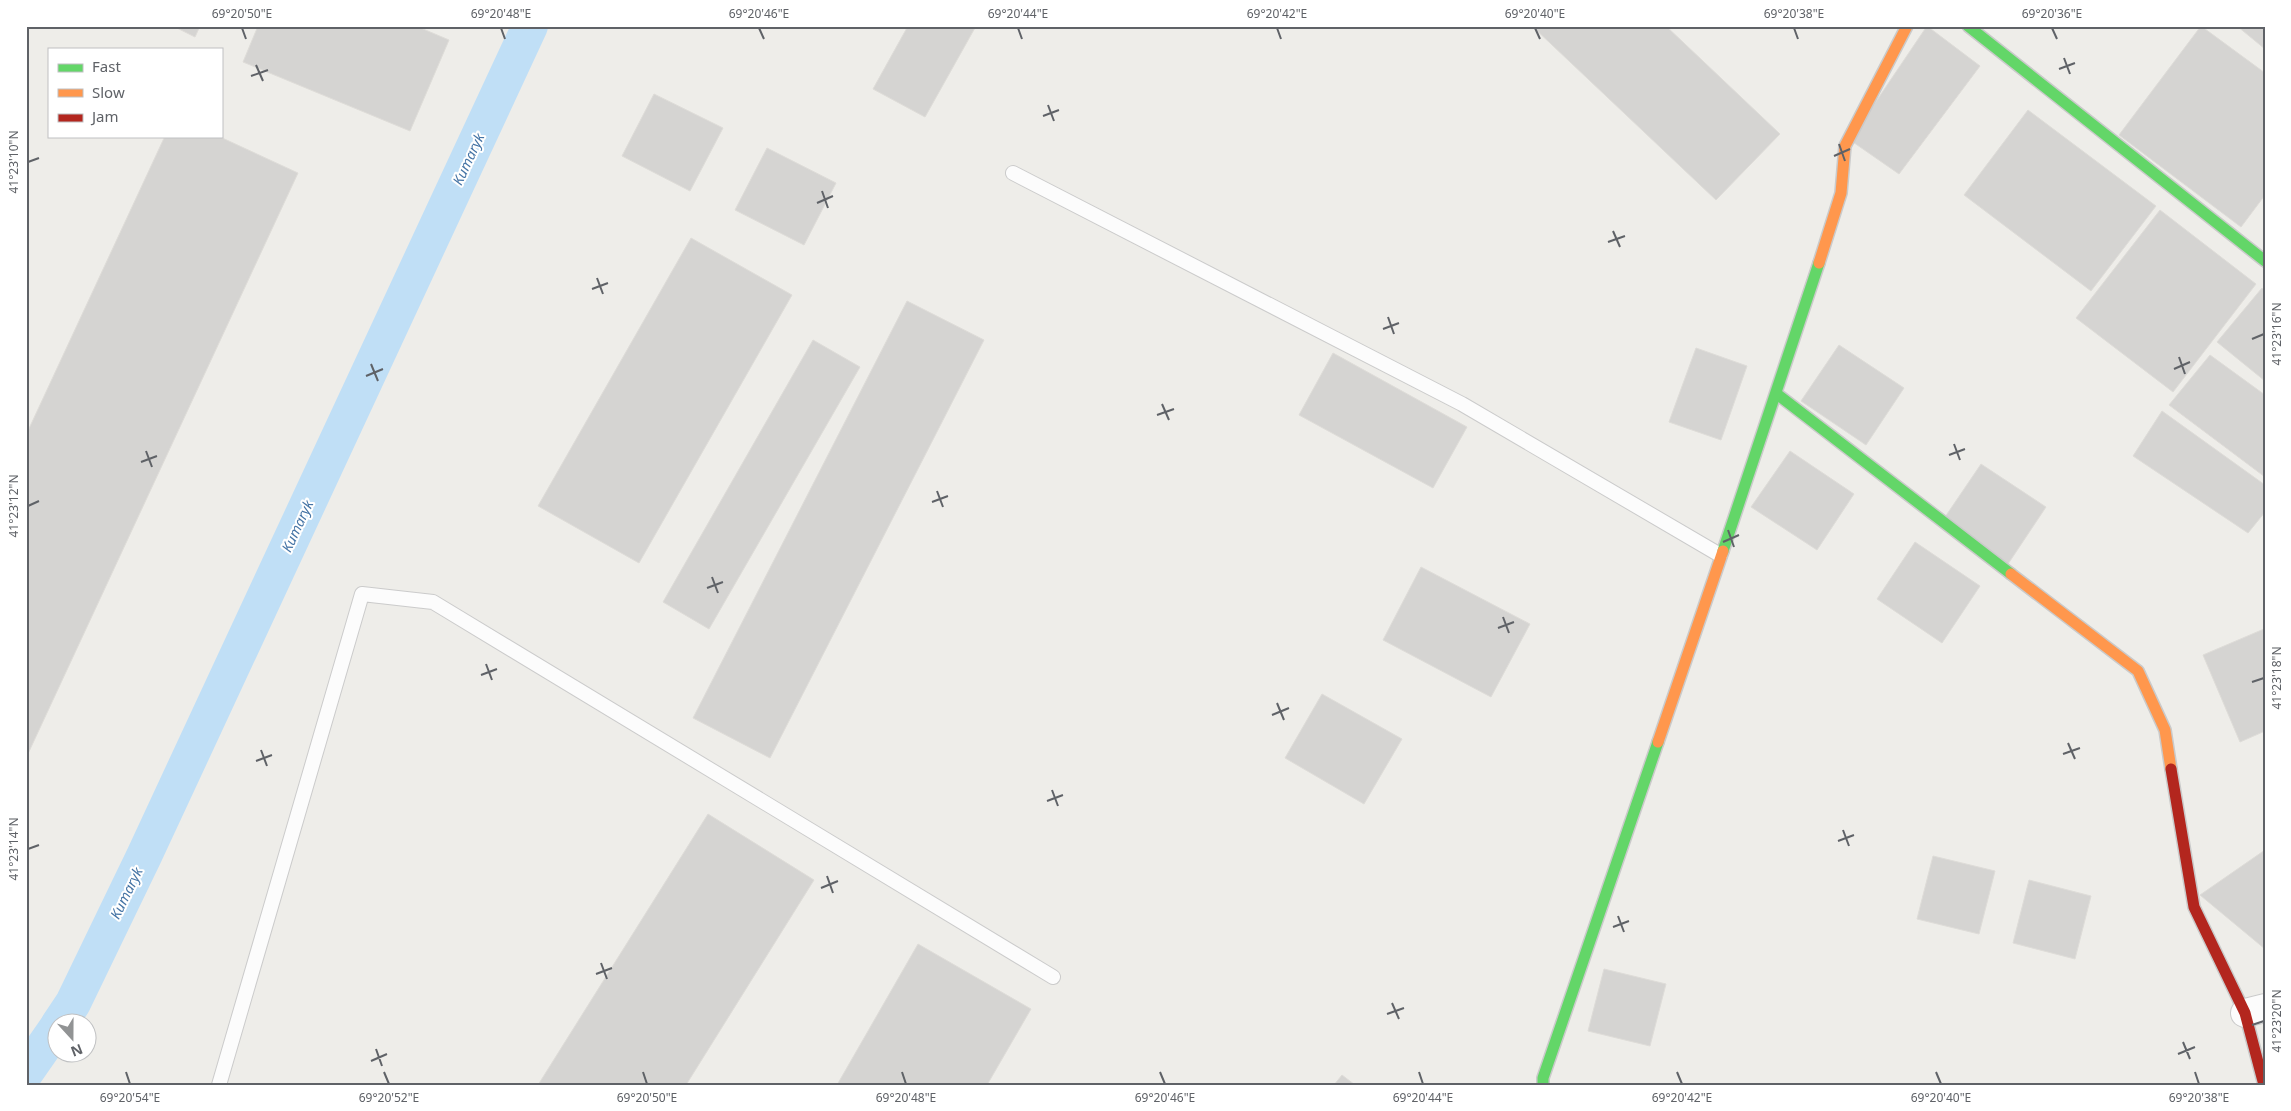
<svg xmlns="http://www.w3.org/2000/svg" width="2291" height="1111" viewBox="0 0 2291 1111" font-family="'Noto Sans',sans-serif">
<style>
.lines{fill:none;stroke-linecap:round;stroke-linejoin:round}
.canal{stroke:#c0dff6;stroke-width:36}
.building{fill:#d5d4d2;stroke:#dedcd8}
.lane-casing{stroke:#cbcbcb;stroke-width:16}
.street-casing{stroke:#cbcbcb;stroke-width:30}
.fast-casing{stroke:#cacaca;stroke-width:14}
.slow-casing{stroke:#cacaca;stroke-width:14}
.jam-casing{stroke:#cacaca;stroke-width:14}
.lane{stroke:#fcfcfc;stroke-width:14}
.street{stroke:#fcfcfc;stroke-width:28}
.fast{stroke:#63d668;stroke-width:11}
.slow{stroke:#ff974d;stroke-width:11}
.jam{stroke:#b3261e;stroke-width:11}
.ticks{fill:none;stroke:#5f6267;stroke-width:2}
.labels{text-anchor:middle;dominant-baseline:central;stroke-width:4;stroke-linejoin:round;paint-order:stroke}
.water-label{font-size:14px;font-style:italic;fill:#4574a5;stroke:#fff}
.neatline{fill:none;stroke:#5f6267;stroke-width:2}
.ticks-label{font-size:12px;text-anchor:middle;fill:#5f6267}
</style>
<rect width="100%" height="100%" fill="#eeede9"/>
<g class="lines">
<g class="canal">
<path d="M 59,1024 L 73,1003 L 144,856 L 530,26"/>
<path d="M 26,1072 L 58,1026"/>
</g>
</g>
<g class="building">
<path d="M 173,26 L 200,26 L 195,37 Z"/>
<path d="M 258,26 L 416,26 L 449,40 L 410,131 L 243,62 Z"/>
<path d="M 908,26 L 976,26 L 925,117 L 873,89 Z"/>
<path d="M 1532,26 L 1666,26 L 1780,134 L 1716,200 Z"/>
<path d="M 1927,26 L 1980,66 L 1899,174 L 1850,140 Z"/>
<path d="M 2201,26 L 2265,73 L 2265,195 L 2241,227 L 2119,135 Z"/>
<path d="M 2237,26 L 2265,26 L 2265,49 Z"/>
<path d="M 654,94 L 723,128 L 690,191 L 622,156 Z"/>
<path d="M 2028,110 L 2156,206 L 2091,291 L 1964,195 Z"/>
<path d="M 165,136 L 218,136 L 298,173 L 26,758 L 26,435 Z"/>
<path d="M 767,148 L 836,183 L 804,245 L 735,210 Z"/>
<path d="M 2160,210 L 2256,284 L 2173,392 L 2076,318 Z"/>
<path d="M 691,238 L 792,295 L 639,563 L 538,506 Z"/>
<path d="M 2262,288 L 2265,291 L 2265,381 L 2217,342 Z"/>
<path d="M 907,301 L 984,340 L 770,758 L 693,718 Z"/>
<path d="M 813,340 L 860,367 L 709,629 L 663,602 Z"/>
<path d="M 1839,345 L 1904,388 L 1866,445 L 1801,401 Z"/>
<path d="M 1696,348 L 1747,366 L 1721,440 L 1669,422 Z"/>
<path d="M 1333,353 L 1467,427 L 1433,488 L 1299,415 Z"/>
<path d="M 2210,355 L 2265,395 L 2265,477 L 2169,405 Z"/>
<path d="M 2162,411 L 2265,485 L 2265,512 L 2248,533 L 2133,456 Z"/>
<path d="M 1790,451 L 1854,494 L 1817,550 L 1751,507 Z"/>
<path d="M 1981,464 L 2046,507 L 2008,564 L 1943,520 Z"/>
<path d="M 1915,542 L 1980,586 L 1942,643 L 1877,599 Z"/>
<path d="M 1421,567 L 1530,624 L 1491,697 L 1383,640 Z"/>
<path d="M 2264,629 L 2265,731 L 2240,742 L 2203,655 Z"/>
<path d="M 1322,694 L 1402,739 L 1364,804 L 1285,758 Z"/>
<path d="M 708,814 L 814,880 L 686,1085 L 538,1085 Z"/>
<path d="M 2265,850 L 2265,949 L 2200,895 Z"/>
<path d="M 1933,856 L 1995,871 L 1979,934 L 1917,919 Z"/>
<path d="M 2029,880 L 2091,896 L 2075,959 L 2013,943 Z"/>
<path d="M 918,944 L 1031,1009 L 987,1085 L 837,1085 Z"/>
<path d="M 1604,969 L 1666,984 L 1650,1046 L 1588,1031 Z"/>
<path d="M 1342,1075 L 1355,1085 L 1334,1085 Z"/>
</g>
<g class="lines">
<defs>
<g id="lane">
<path d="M 1013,173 L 1462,404 L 1720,555"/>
<path d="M 219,1085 L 362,594 L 433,602 L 1053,977"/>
</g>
<path id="street" d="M 2245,1013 L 2265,1008"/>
<g id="fast">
<path d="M 1968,26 L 2265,261"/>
<path d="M 1777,394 L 2011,574"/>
<path d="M 1723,551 L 1819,263"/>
<path d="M 1543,1085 L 1543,1078 L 1658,742"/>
</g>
<g id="slow">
<path d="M 1819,263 L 1841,193 L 1845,146 L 1907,26"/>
<path d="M 2011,574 L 2138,671 L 2165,730 L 2171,769"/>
<path d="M 1658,742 L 1723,551"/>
</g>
<path id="jam" d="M 2171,769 L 2194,907 L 2245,1013 L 2264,1085"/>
</defs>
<use href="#lane" class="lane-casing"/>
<use href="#street" class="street-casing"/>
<use href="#fast" class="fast-casing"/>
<use href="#slow" class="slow-casing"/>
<use href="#jam" class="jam-casing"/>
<use href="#lane" class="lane"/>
<use href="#street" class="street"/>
<use href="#fast" class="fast"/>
<use href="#slow" class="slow"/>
<use href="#jam" class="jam"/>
</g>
<path class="ticks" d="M 242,28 L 246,39M 501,28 L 505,39M 759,28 L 764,39M 1018,28 L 1022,39M 1277,28 L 1281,39M 1535,28 L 1540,39M 1794,28 L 1798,39M 2052,28 L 2057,39M 2064,58 L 2070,74M 256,65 L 263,81M 2059,69 L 2075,63M 251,76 L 268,70M 1048,105 L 1054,121M 1043,116 L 1059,110M 1839,144 L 1845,161M 1834,156 L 1850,149M 28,162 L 39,158M 822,191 L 828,208M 817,203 L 833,196M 1613,231 L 1620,247M 1608,242 L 1625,236M 597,278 L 603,294M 592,289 L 608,283M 1388,317 L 1394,334M 1383,329 L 1399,323M 2252,339 L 2264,334M 2179,357 L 2185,374M 371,364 L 378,381M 2174,369 L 2190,362M 366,376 L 383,369M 1162,404 L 1169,420M 1157,415 L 1174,409M 1954,444 L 1960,460M 146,451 L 152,467M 1949,455 L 1965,449M 141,462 L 157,456M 937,491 L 943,507M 932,502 L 948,496M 28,506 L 39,501M 1728,530 L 1734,547M 1723,542 L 1739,535M 712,577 L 718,593M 707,588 L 723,582M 1503,617 L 1509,633M 1498,628 L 1514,622M 486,664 L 492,680M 481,675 L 497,669M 2252,682 L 2264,678M 1277,703 L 1284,720M 1272,715 L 1289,708M 2068,743 L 2075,759M 261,750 L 267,766M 2063,754 L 2080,748M 256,761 L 272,755M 1052,790 L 1058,806M 1047,801 L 1063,795M 1843,830 L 1849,846M 1838,841 L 1854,835M 28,849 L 39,845M 827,876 L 833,893M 821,888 L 838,881M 1618,916 L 1624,932M 1613,927 L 1629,921M 601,963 L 607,979M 596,974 L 612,968M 1392,1003 L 1399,1019M 1387,1014 L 1404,1008M 2252,1025 L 2264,1021M 2183,1042 L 2190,1059M 376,1049 L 382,1066M 2178,1054 L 2195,1047M 371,1061 L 387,1054M 126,1072 L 130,1084M 384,1072 L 389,1084M 643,1072 L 647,1084M 902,1072 L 906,1084M 1160,1072 L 1165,1084M 1419,1072 L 1423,1084M 1677,1072 L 1682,1084M 1936,1072 L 1941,1084M 2195,1072 L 2199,1084"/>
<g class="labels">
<g class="water-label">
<text transform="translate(468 159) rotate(-65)">Kumaryk</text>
<text transform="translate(297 526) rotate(-65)">Kumaryk</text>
<text transform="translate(126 893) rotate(-64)">Kumaryk</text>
</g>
</g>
<rect width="2291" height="1111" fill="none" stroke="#ffffff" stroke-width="55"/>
<rect x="48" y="48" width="175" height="90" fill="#ffffff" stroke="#bfc0c2"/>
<rect x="58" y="64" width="25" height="8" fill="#63d668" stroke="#bfc0c2"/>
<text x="92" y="72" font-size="15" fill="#5f6267">Fast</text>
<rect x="58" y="89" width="25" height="8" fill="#ff974d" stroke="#bfc0c2"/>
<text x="92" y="98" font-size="15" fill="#5f6267">Slow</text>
<rect x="58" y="114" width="25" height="8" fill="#b3261e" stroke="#bfc0c2"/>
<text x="92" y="122" font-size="15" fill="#5f6267">Jam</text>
<g transform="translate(72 1038) rotate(159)"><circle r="24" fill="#ffffff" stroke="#bfc0c2"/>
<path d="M0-4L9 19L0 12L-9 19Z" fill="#919394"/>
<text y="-8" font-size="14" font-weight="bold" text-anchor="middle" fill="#5f6267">N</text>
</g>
<rect x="28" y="28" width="2236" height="1056" class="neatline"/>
<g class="ticks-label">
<text x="242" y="18">69°20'50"E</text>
<text x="501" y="18">69°20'48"E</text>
<text x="759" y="18">69°20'46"E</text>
<text x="1018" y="18">69°20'44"E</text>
<text x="1277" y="18">69°20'42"E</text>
<text x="1535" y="18">69°20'40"E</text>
<text x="1794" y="18">69°20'38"E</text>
<text x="2052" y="18">69°20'36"E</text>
<text transform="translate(14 162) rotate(-90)" y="4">41°23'10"N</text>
<text transform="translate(2277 334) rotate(-90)" y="4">41°23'16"N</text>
<text transform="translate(14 506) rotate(-90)" y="4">41°23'12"N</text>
<text transform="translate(2277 678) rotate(-90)" y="4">41°23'18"N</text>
<text transform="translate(14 849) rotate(-90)" y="4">41°23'14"N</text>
<text transform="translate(2277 1021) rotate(-90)" y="4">41°23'20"N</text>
<text x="130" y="1102">69°20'54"E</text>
<text x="389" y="1102">69°20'52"E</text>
<text x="647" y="1102">69°20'50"E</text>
<text x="906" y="1102">69°20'48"E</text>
<text x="1165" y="1102">69°20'46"E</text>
<text x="1423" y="1102">69°20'44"E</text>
<text x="1682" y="1102">69°20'42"E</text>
<text x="1941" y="1102">69°20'40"E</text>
<text x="2199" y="1102">69°20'38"E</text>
</g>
</svg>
